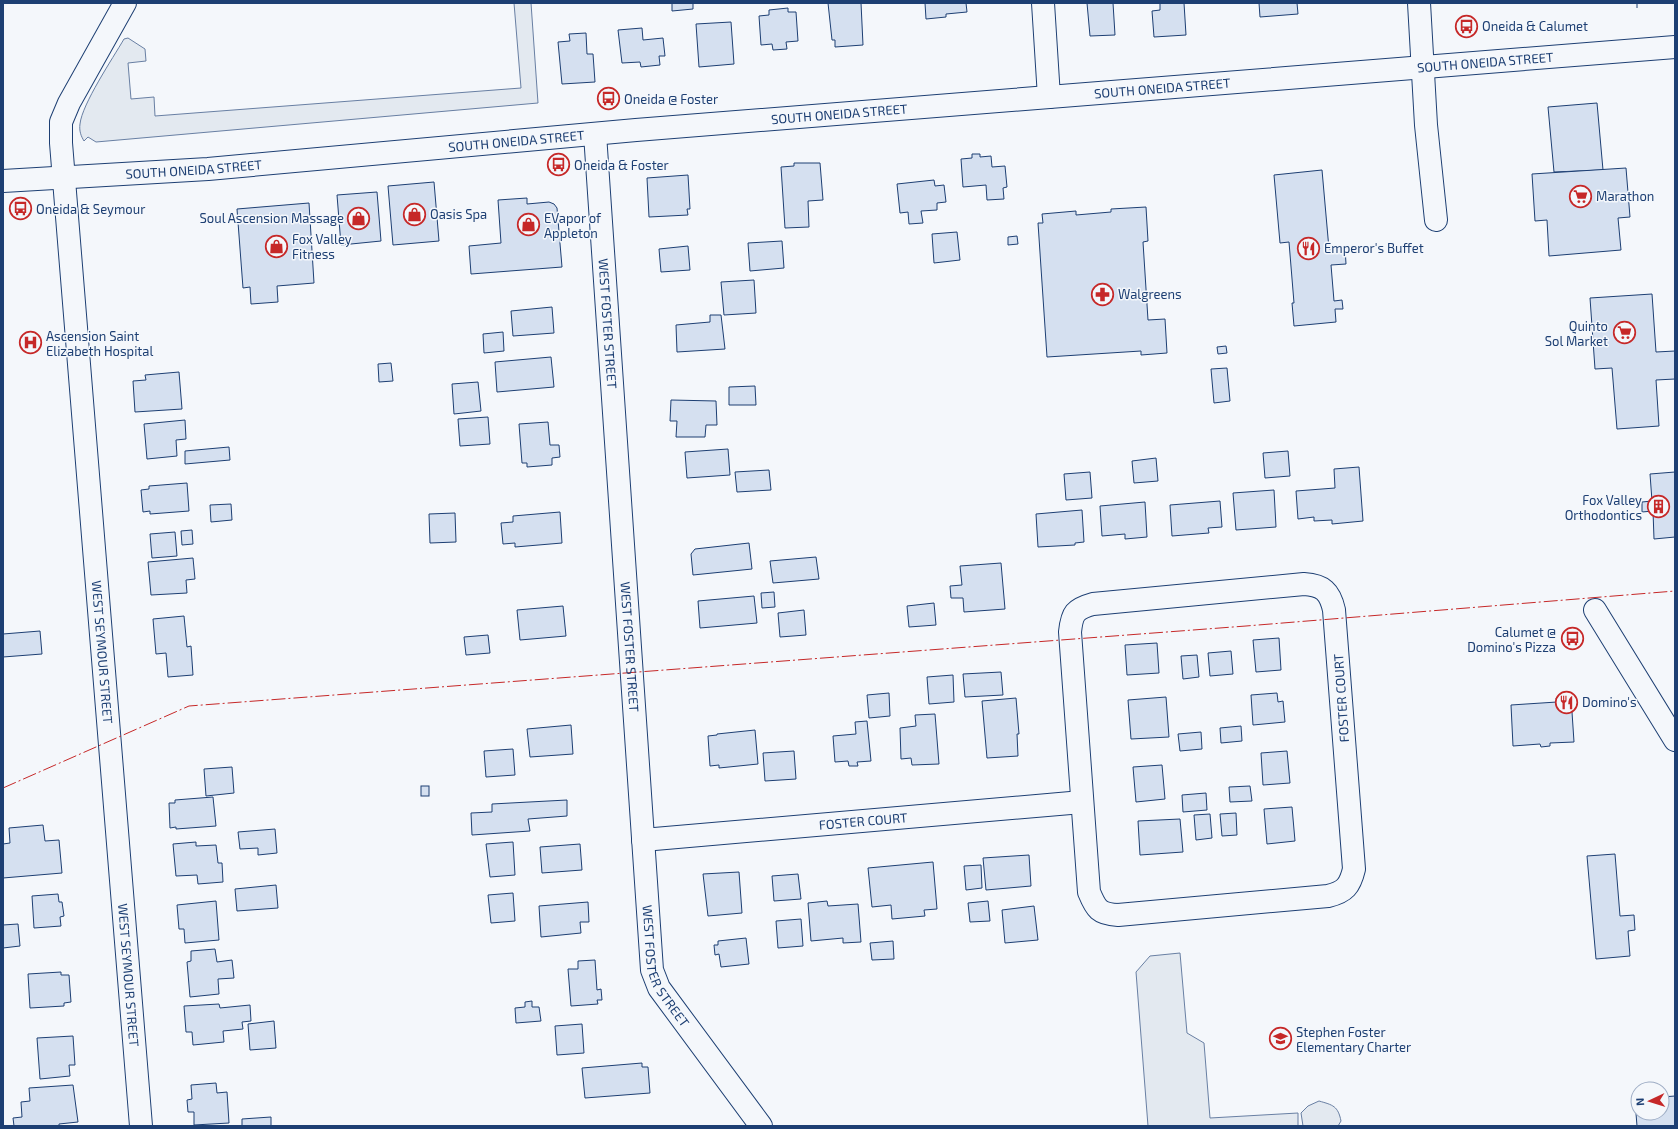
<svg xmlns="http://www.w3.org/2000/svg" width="1678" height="1129" viewBox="0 0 1678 1129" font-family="'Exo 2',sans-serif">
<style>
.green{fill:#e3e9f0;stroke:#687fa3}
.building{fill:#d5e0f0;stroke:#1d3f73}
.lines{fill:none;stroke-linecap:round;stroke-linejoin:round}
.minor-casing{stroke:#1d3f73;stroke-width:24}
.major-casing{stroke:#1d3f73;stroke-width:24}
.minor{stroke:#f4f7fb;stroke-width:22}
.major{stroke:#f4f7fb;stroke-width:22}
.fence{stroke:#1d3f73;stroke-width:1;stroke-dasharray:5 2;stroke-linecap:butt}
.power{stroke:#c62828;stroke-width:1;stroke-dasharray:14 3 2 3;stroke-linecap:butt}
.labels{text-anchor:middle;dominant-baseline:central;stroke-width:3;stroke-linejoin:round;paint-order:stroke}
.poi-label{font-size:13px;fill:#1d3f73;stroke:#f4f7fb;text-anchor:start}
.street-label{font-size:13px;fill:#1d3f73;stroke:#f4f7fb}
</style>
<rect width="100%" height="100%" fill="#f4f7fb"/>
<g class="green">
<path d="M 514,3 L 531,3 L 538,103 L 96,142 L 88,137 L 84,141 C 81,136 79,131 80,124 C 82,104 113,58 124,39 L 128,38 L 145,49 L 146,61 L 128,63 L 131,99 L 154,97 L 155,116 L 521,88 Z"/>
<path d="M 1180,953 L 1187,1033 L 1204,1043 L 1210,1118 L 1298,1113 L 1298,1126 L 1148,1126 L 1136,972 L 1150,956 Z"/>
<path d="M 1319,1101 C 1333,1105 1338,1106 1341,1121 L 1338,1126 L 1303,1126 L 1301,1113 L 1308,1106 Z"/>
</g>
<g class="building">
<path d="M 672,3 L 693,3 L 693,9 L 672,11 Z"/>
<path d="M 828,3 L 861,3 L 863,45 L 835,47 L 835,40 L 832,40 Z"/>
<path d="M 925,3 L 966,3 L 967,12 L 946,14 L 946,17 L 926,19 Z"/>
<path d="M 1087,3 L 1113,3 L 1115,35 L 1090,36 Z"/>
<path d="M 1160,3 L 1184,3 L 1186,35 L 1154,37 L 1152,11 L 1160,10 Z"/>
<path d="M 1259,3 L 1297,3 L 1298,14 L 1260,17 Z"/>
<path d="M 788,8 L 788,12 L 796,12 L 798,41 L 786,42 L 787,49 L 773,50 L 772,44 L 761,45 L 759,16 L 769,15 L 769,10 Z"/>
<path d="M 731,22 L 734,64 L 699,67 L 696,24 Z"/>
<path d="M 642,28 L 643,40 L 663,38 L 665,56 L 659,56 L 660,65 L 641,67 L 640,62 L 622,63 L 618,30 Z"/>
<path d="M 586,33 L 587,54 L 593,54 L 595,82 L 562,84 L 558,42 L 570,41 L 569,34 Z"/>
<path d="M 1597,103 L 1603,170 L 1554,172 L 1548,107 Z"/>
<path d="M 972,154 L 980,154 L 980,157 L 991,156 L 992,167 L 1005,166 L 1007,187 L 1003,188 L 1004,199 L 987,200 L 986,185 L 963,187 L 961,159 L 972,158 Z"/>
<path d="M 794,163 L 820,163 L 823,200 L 808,201 L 809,227 L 785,228 L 781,167 L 794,166 Z"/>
<path d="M 1626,168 L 1630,217 L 1618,218 L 1621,250 L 1549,256 L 1547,220 L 1535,221 L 1532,174 Z"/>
<path d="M 1322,170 L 1329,249 L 1345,248 L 1346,264 L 1331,265 L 1334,301 L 1342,300 L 1343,309 L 1335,309 L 1336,322 L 1294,326 L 1292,303 L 1294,303 L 1289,242 L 1280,243 L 1274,175 Z"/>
<path d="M 688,175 L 690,209 L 687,209 L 688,215 L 649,217 L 647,178 Z"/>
<path d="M 934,180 L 935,186 L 944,185 L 946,202 L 937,203 L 937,210 L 921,211 L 923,223 L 909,224 L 908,212 L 900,213 L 897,184 Z"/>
<path d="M 434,182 L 439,241 L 393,245 L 388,186 Z"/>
<path d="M 377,192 L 381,241 L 341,245 L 337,195 Z"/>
<path d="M 527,198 L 527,204 L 549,202 L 554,204 L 557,208 L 562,267 L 471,274 L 469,246 L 501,243 L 498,200 Z"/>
<path d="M 309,203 L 314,283 L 277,286 L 278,302 L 251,304 L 250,287 L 243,288 L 237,209 Z"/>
<path d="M 1146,207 L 1148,241 L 1143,242 L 1148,320 L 1165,319 L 1167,353 L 1141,355 L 1141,351 L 1047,357 L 1038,223 L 1043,223 L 1042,214 L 1076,211 L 1076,215 L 1111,212 L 1111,209 Z"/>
<path d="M 957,232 L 960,260 L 934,263 L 932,234 Z"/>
<path d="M 1017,236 L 1018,244 L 1008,245 L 1008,237 Z"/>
<path d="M 782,241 L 784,268 L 750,271 L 748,243 Z"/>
<path d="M 688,246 L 690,270 L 661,272 L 659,249 Z"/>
<path d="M 754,280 L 756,313 L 724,315 L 721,282 Z"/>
<path d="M 1652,294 L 1656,352 L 1675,351 L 1675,379 L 1656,380 L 1659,426 L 1617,429 L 1612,368 L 1595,369 L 1590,298 Z"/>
<path d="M 552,307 L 554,333 L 513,336 L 511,311 Z"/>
<path d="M 710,315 L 721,315 L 725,349 L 677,352 L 676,325 L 710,322 Z"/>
<path d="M 503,332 L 504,351 L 484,353 L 483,334 Z"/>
<path d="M 1226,346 L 1227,353 L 1218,354 L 1217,347 Z"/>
<path d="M 551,357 L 554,387 L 497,392 L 495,362 Z"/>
<path d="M 391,363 L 393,381 L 379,382 L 378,364 Z"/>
<path d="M 1227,368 L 1230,401 L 1214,403 L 1211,369 Z"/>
<path d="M 179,372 L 182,409 L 135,412 L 133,381 L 146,380 L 145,375 Z"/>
<path d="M 478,382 L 481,411 L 454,414 L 452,384 Z"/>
<path d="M 755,386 L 756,405 L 729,405 L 729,387 Z"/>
<path d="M 671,400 L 716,401 L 717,425 L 706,425 L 705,437 L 676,437 L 677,421 L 670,421 Z"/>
<path d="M 488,417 L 490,444 L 460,446 L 458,419 Z"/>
<path d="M 185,420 L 186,439 L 176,440 L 177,456 L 147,459 L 144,424 Z"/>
<path d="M 548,422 L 550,445 L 559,445 L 560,457 L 552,458 L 552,465 L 527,467 L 527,463 L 522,463 L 519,424 Z"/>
<path d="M 229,447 L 230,460 L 185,464 L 185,451 Z"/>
<path d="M 728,449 L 730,475 L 687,478 L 685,452 Z"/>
<path d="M 1288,451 L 1290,476 L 1265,478 L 1263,453 Z"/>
<path d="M 1156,458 L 1158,481 L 1134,483 L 1132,461 Z"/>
<path d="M 1359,467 L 1363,521 L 1332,524 L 1332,520 L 1314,521 L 1314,517 L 1298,519 L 1296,491 L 1335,488 L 1334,469 Z"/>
<path d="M 769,470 L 771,490 L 737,492 L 735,472 Z"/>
<path d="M 1090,472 L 1092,498 L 1066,500 L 1064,474 Z"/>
<path d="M 1675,472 L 1675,537 L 1654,539 L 1653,511 L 1642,512 L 1642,502 L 1652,501 L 1650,474 Z"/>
<path d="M 187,483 L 189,511 L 150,514 L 150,511 L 143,512 L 141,490 L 149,489 L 149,486 Z"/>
<path d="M 1274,490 L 1276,527 L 1236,530 L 1233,493 Z"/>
<path d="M 1220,501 L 1222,527 L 1208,528 L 1209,533 L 1172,536 L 1170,505 Z"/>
<path d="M 1145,502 L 1147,537 L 1125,539 L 1125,534 L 1102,536 L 1100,506 Z"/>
<path d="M 231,504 L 232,520 L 211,522 L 210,505 Z"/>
<path d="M 1082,510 L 1084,542 L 1075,543 L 1075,545 L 1038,547 L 1036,514 Z"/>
<path d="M 560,512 L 562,543 L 515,547 L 515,543 L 503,544 L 501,523 L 513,522 L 513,516 Z"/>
<path d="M 455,513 L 456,542 L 430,543 L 429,514 Z"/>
<path d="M 192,530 L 193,544 L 182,545 L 181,531 Z"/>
<path d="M 175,532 L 177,556 L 152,558 L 150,534 Z"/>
<path d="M 749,543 L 752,569 L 693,575 L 691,554 L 695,549 Z"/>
<path d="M 816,557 L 819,579 L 773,583 L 770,561 Z"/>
<path d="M 193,558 L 195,579 L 186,580 L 187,593 L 151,595 L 148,562 Z"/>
<path d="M 1001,563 L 1005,609 L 964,612 L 963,598 L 951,598 L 950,586 L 962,585 L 960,566 Z"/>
<path d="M 774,592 L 775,607 L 762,608 L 761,593 Z"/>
<path d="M 754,596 L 757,623 L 700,628 L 698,601 Z"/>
<path d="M 934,603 L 936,625 L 909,627 L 907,606 Z"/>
<path d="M 563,606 L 566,636 L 520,640 L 517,610 Z"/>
<path d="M 804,610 L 806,635 L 780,637 L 778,613 Z"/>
<path d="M 184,616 L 187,647 L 191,646 L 193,675 L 168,677 L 166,653 L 156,654 L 153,619 Z"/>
<path d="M 40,631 L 42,654 L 3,657 L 3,634 Z"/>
<path d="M 488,635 L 490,653 L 466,655 L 464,637 Z"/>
<path d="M 1279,638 L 1281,670 L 1256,672 L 1253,640 Z"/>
<path d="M 1157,643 L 1159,673 L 1127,675 L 1125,645 Z"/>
<path d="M 1231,651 L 1233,674 L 1210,676 L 1208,653 Z"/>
<path d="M 1197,655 L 1199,677 L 1183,679 L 1181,656 Z"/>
<path d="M 1001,672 L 1003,695 L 965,697 L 963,674 Z"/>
<path d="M 953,675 L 954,702 L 929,704 L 927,677 Z"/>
<path d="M 889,693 L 890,716 L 869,718 L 867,695 Z"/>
<path d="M 1277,693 L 1278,702 L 1283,701 L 1285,722 L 1253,725 L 1251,695 Z"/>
<path d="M 1166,697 L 1169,737 L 1131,739 L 1128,700 Z"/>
<path d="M 1571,697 L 1574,742 L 1550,743 L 1550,746 L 1541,747 L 1540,744 L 1513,746 L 1511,705 L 1557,702 L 1556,698 Z"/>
<path d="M 1016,698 L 1019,734 L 1017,734 L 1018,756 L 987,758 L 982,701 Z"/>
<path d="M 935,714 L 939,764 L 912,765 L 911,758 L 901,759 L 900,728 L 916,726 L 915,715 Z"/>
<path d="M 867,721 L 871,761 L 857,762 L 858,766 L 849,766 L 848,761 L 835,762 L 833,736 L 856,734 L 855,722 Z"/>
<path d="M 571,725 L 573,754 L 530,757 L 527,729 Z"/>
<path d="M 1241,726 L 1242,741 L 1221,743 L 1220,728 Z"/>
<path d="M 755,730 L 758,764 L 719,768 L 719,765 L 710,766 L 708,736 L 717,735 L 717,734 Z"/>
<path d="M 1201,732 L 1202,749 L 1180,751 L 1178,734 Z"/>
<path d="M 513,749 L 515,775 L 486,777 L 484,751 Z"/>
<path d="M 794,751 L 796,779 L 765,781 L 763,753 Z"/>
<path d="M 1287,751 L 1290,783 L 1263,785 L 1261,753 Z"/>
<path d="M 1162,765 L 1165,799 L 1136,802 L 1133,767 Z"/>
<path d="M 232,767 L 234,793 L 206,796 L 204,769 Z"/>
<rect x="421" y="786" width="8" height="10"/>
<path d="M 1250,786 L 1252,801 L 1230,802 L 1229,787 Z"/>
<path d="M 1206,793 L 1207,810 L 1183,812 L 1182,795 Z"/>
<path d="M 213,797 L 216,826 L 176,829 L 176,827 L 170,828 L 169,803 L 175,803 L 175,800 Z"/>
<path d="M 567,800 L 567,816 L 528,819 L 530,831 L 472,835 L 471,813 L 492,812 L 492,804 Z"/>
<path d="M 1292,807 L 1295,841 L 1267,844 L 1264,809 Z"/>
<path d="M 1236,813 L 1237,835 L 1222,836 L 1220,814 Z"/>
<path d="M 1210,814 L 1212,838 L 1196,840 L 1194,815 Z"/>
<path d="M 1180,819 L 1183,852 L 1140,855 L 1138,821 Z"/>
<path d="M 43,825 L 45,841 L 59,840 L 62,873 L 3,878 L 3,844 L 10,843 L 9,828 Z"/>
<path d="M 275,829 L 277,853 L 258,855 L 258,848 L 240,849 L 238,832 Z"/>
<path d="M 196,842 L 196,846 L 216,845 L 218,863 L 222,863 L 223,882 L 198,884 L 197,875 L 176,876 L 173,844 Z"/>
<path d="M 513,842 L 515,875 L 490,877 L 486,844 Z"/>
<path d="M 580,844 L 582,870 L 542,873 L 540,847 Z"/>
<path d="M 1615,854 L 1620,916 L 1634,915 L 1635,930 L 1628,931 L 1630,956 L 1596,959 L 1587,856 Z"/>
<path d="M 1029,855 L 1031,886 L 986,890 L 983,858 Z"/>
<path d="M 933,862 L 937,909 L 924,910 L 925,916 L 892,919 L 891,905 L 872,907 L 868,868 Z"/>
<path d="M 981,865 L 982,888 L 966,890 L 964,866 Z"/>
<path d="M 739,872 L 742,913 L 708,916 L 703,874 Z"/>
<path d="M 798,874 L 801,899 L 774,901 L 772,876 Z"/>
<path d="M 276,885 L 278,908 L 237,911 L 235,889 Z"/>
<path d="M 513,893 L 515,921 L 491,923 L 488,895 Z"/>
<path d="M 58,894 L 59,902 L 62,902 L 64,916 L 60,917 L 61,926 L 34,928 L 32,896 Z"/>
<path d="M 216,901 L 219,940 L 185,943 L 184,929 L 179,929 L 177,905 Z"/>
<path d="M 827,901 L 828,906 L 858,904 L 861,942 L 843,943 L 843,938 L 811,941 L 808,903 Z"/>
<path d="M 988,901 L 990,921 L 970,922 L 968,903 Z"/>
<path d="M 588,902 L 589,922 L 580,922 L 581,933 L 541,937 L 539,906 Z"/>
<path d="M 1034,906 L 1038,940 L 1005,943 L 1002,910 Z"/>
<path d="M 801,919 L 803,946 L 778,948 L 776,921 Z"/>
<path d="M 18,924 L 20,946 L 3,948 L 3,925 Z"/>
<path d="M 746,938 L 749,964 L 721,967 L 719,954 L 715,955 L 714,945 L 718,945 L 718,941 Z"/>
<path d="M 893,941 L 894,959 L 872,960 L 870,943 Z"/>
<path d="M 215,949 L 217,962 L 232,960 L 234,978 L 218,979 L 219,994 L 190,997 L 187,962 L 191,961 L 191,951 Z"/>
<path d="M 595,960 L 597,990 L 601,989 L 602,1000 L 597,1000 L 598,1004 L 571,1006 L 568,969 L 578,969 L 578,961 Z"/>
<path d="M 61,972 L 61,975 L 69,975 L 71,1002 L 64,1003 L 64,1006 L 30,1008 L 28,974 Z"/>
<path d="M 532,1001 L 532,1007 L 539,1007 L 541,1021 L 516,1023 L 515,1008 L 525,1007 L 525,1002 Z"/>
<path d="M 219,1004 L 220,1008 L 250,1005 L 251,1021 L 242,1022 L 243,1029 L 223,1031 L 224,1042 L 193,1045 L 192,1032 L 186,1032 L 184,1006 Z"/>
<path d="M 274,1021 L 276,1048 L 250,1050 L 248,1024 Z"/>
<path d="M 582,1024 L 584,1053 L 557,1055 L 555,1026 Z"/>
<path d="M 73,1036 L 75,1065 L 69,1065 L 70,1076 L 40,1079 L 37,1038 Z"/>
<path d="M 642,1063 L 642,1067 L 648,1067 L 650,1093 L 585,1098 L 582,1068 Z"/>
<path d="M 216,1083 L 217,1093 L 227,1092 L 229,1123 L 194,1125 L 194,1112 L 188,1112 L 187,1100 L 192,1099 L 191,1085 Z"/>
<path d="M 73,1085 L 78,1122 L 59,1124 L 59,1126 L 14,1126 L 13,1118 L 22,1117 L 21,1102 L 30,1101 L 29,1088 Z"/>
<path d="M 1675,1096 L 1675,1126 L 1637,1126 L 1635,1101 L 1638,1101 L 1638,1113 L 1662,1113 L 1662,1097 Z"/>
<path d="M 271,1117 L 271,1126 L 242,1126 L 242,1119 Z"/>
</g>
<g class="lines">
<defs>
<g id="minor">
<path id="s1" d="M 125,3 L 69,103 L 61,122 L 61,143 L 141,1126"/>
<path d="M 1043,3 L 1049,97"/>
<path id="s2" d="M 595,134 L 652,970 L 659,988 L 761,1126"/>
<path d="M 1304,584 C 1323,585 1330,592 1334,610 L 1354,869 C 1350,886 1345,892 1328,896 L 1118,915 C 1099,914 1096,909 1089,892 L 1070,632 C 1072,613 1075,609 1093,604 Z"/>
<path id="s3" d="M 643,840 L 1082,802"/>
</g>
<g id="major">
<path d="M 1419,3 L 1426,125 L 1436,220"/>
<path id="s4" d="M 3,181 L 208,169 L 636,130 L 1675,47"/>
<path d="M 1595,610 L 1675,740"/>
</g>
</defs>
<use href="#minor" class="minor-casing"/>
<use href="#major" class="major-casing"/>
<use href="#minor" class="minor"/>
<use href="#major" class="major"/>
<path class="fence" d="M 1637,3 L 1637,8"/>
<path class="power" d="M 3,788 L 189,706 L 1246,626 L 1675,591"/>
</g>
<defs>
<symbol id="bus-ring" viewBox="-11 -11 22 22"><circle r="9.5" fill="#f4f7fb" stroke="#c62828" stroke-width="1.5"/><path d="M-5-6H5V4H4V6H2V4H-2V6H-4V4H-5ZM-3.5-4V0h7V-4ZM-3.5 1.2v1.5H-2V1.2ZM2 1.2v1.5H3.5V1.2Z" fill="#c62828"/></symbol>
<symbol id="supermarket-ring" viewBox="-11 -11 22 22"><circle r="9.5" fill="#f4f7fb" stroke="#c62828" stroke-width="1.5"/><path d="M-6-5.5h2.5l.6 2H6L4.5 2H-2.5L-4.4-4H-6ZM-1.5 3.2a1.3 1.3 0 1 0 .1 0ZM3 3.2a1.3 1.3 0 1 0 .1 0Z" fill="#c62828"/></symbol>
<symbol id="shop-ring" viewBox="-11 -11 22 22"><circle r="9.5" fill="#f4f7fb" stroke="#c62828" stroke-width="1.5"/><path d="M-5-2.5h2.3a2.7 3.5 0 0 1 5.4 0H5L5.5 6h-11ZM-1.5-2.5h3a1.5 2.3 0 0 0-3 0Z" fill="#c62828"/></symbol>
<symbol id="restaurant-ring" viewBox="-11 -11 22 22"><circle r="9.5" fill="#f4f7fb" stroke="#c62828" stroke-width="1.5"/><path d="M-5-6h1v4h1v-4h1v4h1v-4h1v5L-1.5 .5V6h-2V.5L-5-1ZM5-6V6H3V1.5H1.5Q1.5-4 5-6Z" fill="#c62828"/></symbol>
<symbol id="pharmacy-ring" viewBox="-11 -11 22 22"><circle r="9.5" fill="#f4f7fb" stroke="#c62828" stroke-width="1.5"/><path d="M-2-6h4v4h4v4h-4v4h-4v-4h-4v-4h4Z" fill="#c62828"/></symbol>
<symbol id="hospital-ring" viewBox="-11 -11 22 22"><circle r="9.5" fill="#f4f7fb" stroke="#c62828" stroke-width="1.5"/><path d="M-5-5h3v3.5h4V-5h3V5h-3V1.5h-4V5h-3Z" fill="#c62828"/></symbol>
<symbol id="building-ring" viewBox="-11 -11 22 22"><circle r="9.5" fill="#f4f7fb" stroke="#c62828" stroke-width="1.5"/><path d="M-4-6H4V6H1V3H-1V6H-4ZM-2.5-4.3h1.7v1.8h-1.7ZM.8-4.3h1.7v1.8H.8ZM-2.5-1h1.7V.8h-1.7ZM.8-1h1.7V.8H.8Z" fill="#c62828"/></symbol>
<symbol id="school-ring" viewBox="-11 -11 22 22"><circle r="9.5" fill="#f4f7fb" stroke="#c62828" stroke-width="1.5"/><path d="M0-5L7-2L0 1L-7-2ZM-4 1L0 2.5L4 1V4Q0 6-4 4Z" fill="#c62828"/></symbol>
</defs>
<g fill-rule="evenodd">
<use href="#bus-ring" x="1454" y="14" width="25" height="25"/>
<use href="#bus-ring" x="596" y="86" width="25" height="25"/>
<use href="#bus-ring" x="546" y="152" width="25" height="25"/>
<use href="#supermarket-ring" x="1568" y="184" width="25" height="25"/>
<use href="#bus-ring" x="8" y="196" width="25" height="25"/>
<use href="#shop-ring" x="402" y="202" width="25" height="25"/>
<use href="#shop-ring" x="346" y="206" width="25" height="25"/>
<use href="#shop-ring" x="516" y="212" width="25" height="25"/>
<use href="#shop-ring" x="264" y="234" width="25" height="25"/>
<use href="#restaurant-ring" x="1296" y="236" width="25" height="25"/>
<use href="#pharmacy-ring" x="1090" y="282" width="25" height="25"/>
<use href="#supermarket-ring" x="1612" y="320" width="25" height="25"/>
<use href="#hospital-ring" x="18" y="330" width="25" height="25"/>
<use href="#building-ring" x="1646" y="494" width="25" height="25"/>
<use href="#bus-ring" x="1560" y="626" width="25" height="25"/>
<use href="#restaurant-ring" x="1554" y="690" width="25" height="25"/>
<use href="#school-ring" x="1268" y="1026" width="25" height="25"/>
</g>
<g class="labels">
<g class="poi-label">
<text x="1482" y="26">Oneida &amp; Calumet</text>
<text x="624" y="99">Oneida @ Foster</text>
<text x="574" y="165">Oneida &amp; Foster</text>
<text x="1596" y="196">Marathon</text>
<text x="36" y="209">Oneida &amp; Seymour</text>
<text x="430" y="214">Oasis Spa</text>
<text x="344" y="218" text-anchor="end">Soul Ascension Massage</text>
<text x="544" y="218">EVapor of<tspan x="544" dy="15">Appleton</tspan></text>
<text x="292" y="239">Fox Valley<tspan x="292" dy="15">Fitness</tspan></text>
<text x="1324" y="248">Emperor's Buffet</text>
<text x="1118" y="294">Walgreens</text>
<text x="1608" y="326" text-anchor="end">Quinto<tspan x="1608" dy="15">Sol Market</tspan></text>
<text x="46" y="336">Ascension Saint<tspan x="46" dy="15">Elizabeth Hospital</tspan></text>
<text x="1642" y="500" text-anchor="end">Fox Valley<tspan x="1642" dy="15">Orthodontics</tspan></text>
<text x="1556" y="632" text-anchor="end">Calumet @<tspan x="1556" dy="15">Domino's Pizza</tspan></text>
<text x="1582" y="702">Domino's</text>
<text x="1296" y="1032">Stephen Foster<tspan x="1296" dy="15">Elementary Charter</tspan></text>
</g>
<g class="street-label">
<text stroke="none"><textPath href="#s4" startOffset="1487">SOUTH ONEIDA STREET</textPath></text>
<text stroke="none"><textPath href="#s4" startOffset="1163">SOUTH ONEIDA STREET</textPath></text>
<text stroke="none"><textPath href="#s4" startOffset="839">SOUTH ONEIDA STREET</textPath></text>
<text stroke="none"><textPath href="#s4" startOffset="515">SOUTH ONEIDA STREET</textPath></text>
<text stroke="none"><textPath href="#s4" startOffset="191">SOUTH ONEIDA STREET</textPath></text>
<text stroke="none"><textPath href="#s2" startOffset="190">WEST FOSTER STREET</textPath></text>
<text stroke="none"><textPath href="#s2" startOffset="514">WEST FOSTER STREET</textPath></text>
<text stroke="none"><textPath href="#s1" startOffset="667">WEST SEYMOUR STREET</textPath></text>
<text transform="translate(1341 698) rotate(-94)">FOSTER COURT</text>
<text stroke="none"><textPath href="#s3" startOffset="221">FOSTER COURT</textPath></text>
<text stroke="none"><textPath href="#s2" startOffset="838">WEST FOSTER STREET</textPath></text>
<text stroke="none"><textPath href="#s1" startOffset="991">WEST SEYMOUR STREET</textPath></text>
</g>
</g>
<rect width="1678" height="1129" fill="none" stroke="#1d3f73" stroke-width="8"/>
<g transform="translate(1650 1101) rotate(266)"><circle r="19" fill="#f4f7fb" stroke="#9eadc5"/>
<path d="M0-3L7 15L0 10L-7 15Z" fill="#c62828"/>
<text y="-6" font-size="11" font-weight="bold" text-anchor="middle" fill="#1d3f73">N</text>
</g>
</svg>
